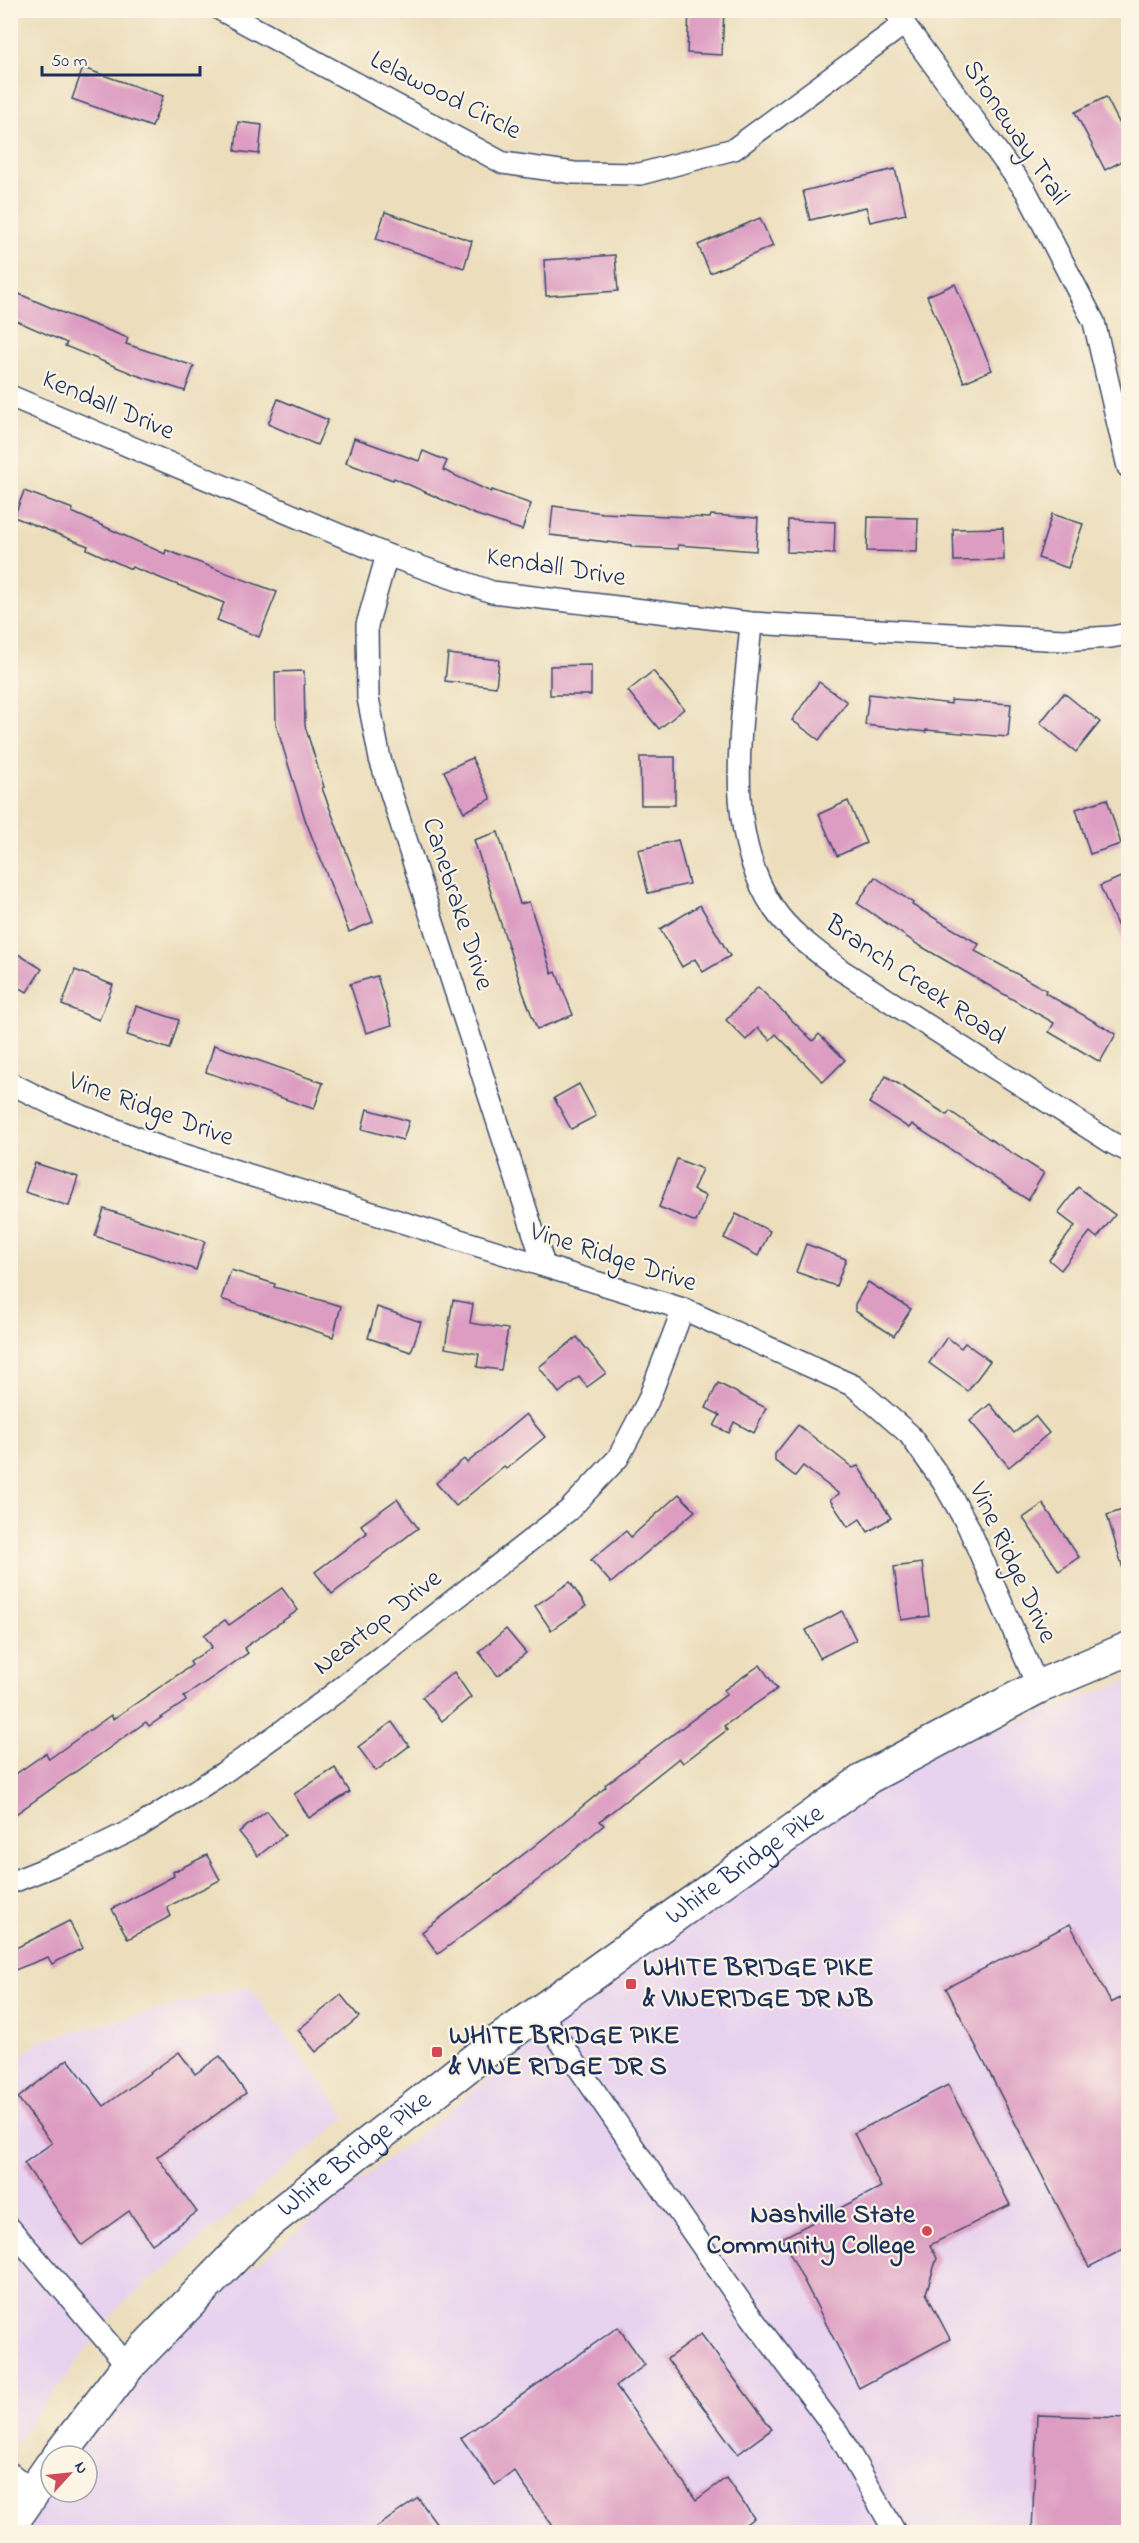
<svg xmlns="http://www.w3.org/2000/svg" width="1139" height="2543" viewBox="0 0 1139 2543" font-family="'Indie Flower',sans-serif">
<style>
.built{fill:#e7d2ef}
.building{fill:#dd9dc2}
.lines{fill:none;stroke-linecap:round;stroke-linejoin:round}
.minor-casing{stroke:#3a496c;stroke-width:24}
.primary-casing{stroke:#3a496c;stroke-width:36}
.minor{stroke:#fff;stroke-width:21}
.primary{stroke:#fff;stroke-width:33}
.poi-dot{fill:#d1495b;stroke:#fcf5e5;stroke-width:2}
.labels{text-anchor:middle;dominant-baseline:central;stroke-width:4.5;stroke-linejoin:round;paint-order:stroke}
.street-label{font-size:27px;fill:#1b2f5e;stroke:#fcf5e5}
.poi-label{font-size:27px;font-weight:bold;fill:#1b2f5e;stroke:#fcf5e5;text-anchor:start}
</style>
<rect width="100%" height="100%" fill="#fcf5e5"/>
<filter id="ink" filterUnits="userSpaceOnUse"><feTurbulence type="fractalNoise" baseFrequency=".0167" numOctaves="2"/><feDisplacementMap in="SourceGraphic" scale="12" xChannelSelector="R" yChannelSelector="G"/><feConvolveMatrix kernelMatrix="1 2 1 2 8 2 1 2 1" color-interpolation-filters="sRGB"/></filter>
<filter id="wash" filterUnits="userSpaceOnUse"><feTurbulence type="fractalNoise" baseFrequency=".008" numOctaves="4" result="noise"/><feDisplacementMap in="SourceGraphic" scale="24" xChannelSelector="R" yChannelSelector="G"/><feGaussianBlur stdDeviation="1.35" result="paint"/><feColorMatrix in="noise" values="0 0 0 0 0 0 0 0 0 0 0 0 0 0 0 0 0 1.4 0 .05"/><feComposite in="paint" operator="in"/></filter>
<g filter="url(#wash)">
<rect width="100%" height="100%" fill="#ecdebc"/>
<g class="built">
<path d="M 1128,1681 L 1128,2532 L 18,2532 L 51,2492 L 87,2492 L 87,2456 L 69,2456 L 128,2366 L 868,1777 Z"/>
<path d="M 249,1986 L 347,2117 L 119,2307 L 11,2449 L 11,2065 L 39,2041 Z"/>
</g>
<g id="blocks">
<g class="building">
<path d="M 689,10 L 724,10 L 722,55 L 687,53 Z"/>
<path d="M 83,68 L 163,96 L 152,127 L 72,99 Z"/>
<path d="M 1106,97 L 1128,140 L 1128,158 L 1105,170 L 1075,112 Z"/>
<path d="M 238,122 L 262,125 L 259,154 L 235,151 Z"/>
<path d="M 895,169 L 906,214 L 870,222 L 866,207 L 810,220 L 803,191 Z"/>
<path d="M 385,212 L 472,241 L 464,268 L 376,239 Z"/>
<path d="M 760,218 L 773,246 L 710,273 L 698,245 Z"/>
<path d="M 615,255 L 618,291 L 546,296 L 544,260 Z"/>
<path d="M 955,284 L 992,370 L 964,382 L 927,296 Z"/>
<path d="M 10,290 L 68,315 L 128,338 L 126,344 L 194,366 L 185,391 L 136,375 L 65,346 L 67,343 L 10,318 Z"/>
<path d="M 278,399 L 328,420 L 317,445 L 268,424 Z"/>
<path d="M 354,438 L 419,461 L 423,451 L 447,461 L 443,470 L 491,492 L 492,490 L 531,504 L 522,530 L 474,514 L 394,478 L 393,480 L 346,463 Z"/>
<path d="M 24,491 L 73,509 L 72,512 L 165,554 L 166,550 L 277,592 L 259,637 L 217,620 L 224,603 L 132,567 L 131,569 L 87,549 L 88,546 L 14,517 Z"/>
<path d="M 553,506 L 603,513 L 710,518 L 711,515 L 758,518 L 756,551 L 678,545 L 678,549 L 631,547 L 631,545 L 550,535 Z"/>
<path d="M 1052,514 L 1083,524 L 1068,568 L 1038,558 Z"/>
<path d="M 868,517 L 918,518 L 917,552 L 867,551 Z"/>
<path d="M 788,520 L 835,522 L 834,554 L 787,552 Z"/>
<path d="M 1003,528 L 1004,560 L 954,561 L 953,529 Z"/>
<path d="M 448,654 L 499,660 L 496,687 L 445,681 Z"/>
<path d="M 591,665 L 591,695 L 550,695 L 550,666 Z"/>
<path d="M 304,671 L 305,726 L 324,787 L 322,788 L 373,922 L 349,932 L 305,819 L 276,725 L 275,672 Z"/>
<path d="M 653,671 L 684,709 L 659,729 L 628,691 Z"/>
<path d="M 819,682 L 847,702 L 819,740 L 792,720 Z"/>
<path d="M 1064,693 L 1100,722 L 1076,752 L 1040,723 Z"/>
<path d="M 869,694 L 951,704 L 951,700 L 1011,704 L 1008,737 L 926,730 L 926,732 L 865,725 Z"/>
<path d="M 640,757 L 675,757 L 675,805 L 641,805 Z"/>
<path d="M 472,758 L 491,799 L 464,812 L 444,771 Z"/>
<path d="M 1107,799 L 1121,844 L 1090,854 L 1076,809 Z"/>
<path d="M 848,801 L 866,843 L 837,856 L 819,814 Z"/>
<path d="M 498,832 L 520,904 L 529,902 L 552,974 L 556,972 L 573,1015 L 537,1029 L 523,992 L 474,840 Z"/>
<path d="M 678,840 L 689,884 L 648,893 L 638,850 Z"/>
<path d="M 1128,874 L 1128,950 L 1100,886 Z"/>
<path d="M 875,877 L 913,903 L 912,905 L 979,944 L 975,951 L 1046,990 L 1045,993 L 1116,1034 L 1100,1062 L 1049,1032 L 1054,1023 L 917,944 L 857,903 Z"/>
<path d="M 700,905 L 730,956 L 703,972 L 695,959 L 682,967 L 660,929 Z"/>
<path d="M 10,949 L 42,969 L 27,992 L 10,982 Z"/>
<path d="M 75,970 L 113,985 L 99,1020 L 62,1005 Z"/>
<path d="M 377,976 L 392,1025 L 366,1033 L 350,984 Z"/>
<path d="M 758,987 L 813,1041 L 819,1034 L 845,1060 L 823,1082 L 776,1034 L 770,1040 L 758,1028 L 746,1040 L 726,1020 Z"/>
<path d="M 136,1006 L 179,1020 L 170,1049 L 127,1035 Z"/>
<path d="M 214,1045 L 323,1083 L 314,1109 L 206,1072 Z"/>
<path d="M 886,1076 L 947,1115 L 950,1111 L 988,1138 L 1044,1173 L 1028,1200 L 912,1124 L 909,1128 L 869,1103 Z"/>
<path d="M 579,1084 L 596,1116 L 571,1129 L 554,1098 Z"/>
<path d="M 367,1109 L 409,1121 L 403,1140 L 362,1129 Z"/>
<path d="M 677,1159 L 702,1169 L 693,1190 L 706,1196 L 696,1222 L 659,1207 Z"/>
<path d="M 35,1163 L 78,1177 L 69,1206 L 25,1192 Z"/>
<path d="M 1078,1187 L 1115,1215 L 1097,1238 L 1090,1232 L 1061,1270 L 1049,1260 L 1075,1226 L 1058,1213 Z"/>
<path d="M 104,1209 L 205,1241 L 196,1270 L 95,1236 Z"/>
<path d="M 736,1214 L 770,1231 L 758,1256 L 724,1238 Z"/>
<path d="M 806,1244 L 846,1259 L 836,1286 L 796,1272 Z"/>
<path d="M 231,1270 L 275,1284 L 274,1287 L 341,1306 L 333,1337 L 221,1299 Z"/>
<path d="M 868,1282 L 911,1309 L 894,1336 L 855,1311 L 855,1304 Z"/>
<path d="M 453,1300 L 473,1304 L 470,1323 L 508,1329 L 501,1370 L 477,1367 L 479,1354 L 445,1348 Z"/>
<path d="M 377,1307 L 421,1322 L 411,1352 L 368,1338 Z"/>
<path d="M 577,1337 L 606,1373 L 587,1387 L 579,1377 L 559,1393 L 539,1367 Z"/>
<path d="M 947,1337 L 961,1348 L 965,1343 L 990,1361 L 968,1391 L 929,1363 Z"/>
<path d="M 718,1383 L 766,1408 L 754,1433 L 734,1422 L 729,1433 L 714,1426 L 720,1415 L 706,1408 Z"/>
<path d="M 990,1404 L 1014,1433 L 1035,1416 L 1049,1433 L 1009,1467 L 970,1421 Z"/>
<path d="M 526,1414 L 545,1437 L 506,1469 L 504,1466 L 456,1506 L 436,1483 L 464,1459 L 467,1463 Z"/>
<path d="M 798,1425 L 853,1468 L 858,1466 L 891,1518 L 868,1532 L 860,1519 L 848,1527 L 830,1500 L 839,1494 L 803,1466 L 795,1476 L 775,1461 L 775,1454 Z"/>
<path d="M 679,1494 L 695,1511 L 611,1583 L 591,1560 L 626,1531 L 631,1537 Z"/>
<path d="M 397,1499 L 418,1528 L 332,1594 L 315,1572 L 367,1533 L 361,1525 Z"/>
<path d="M 1043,1504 L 1079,1557 L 1059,1571 L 1023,1518 Z"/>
<path d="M 1128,1508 L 1128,1571 L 1124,1572 L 1107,1515 Z"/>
<path d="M 922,1563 L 929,1616 L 901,1620 L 894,1567 Z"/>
<path d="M 570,1582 L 586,1606 L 551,1630 L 535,1606 Z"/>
<path d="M 282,1588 L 298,1610 L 244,1648 L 248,1653 L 184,1697 L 186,1701 L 149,1726 L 146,1722 L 10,1818 L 10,1778 L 46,1753 L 49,1759 L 111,1715 L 113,1719 L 192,1665 L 190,1662 L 212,1647 L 204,1635 L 225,1620 L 229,1625 Z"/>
<path d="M 842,1611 L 856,1640 L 820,1658 L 806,1630 Z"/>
<path d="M 506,1629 L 526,1653 L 498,1676 L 479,1652 Z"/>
<path d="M 760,1665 L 777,1689 L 724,1726 L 727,1730 L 683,1763 L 679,1758 L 600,1821 L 604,1825 L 539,1879 L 438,1954 L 422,1932 L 533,1847 L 606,1787 L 605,1785 L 727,1694 L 724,1690 Z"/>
<path d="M 454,1672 L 471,1697 L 442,1721 L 422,1697 Z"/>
<path d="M 392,1722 L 409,1746 L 376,1771 L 358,1747 Z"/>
<path d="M 335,1768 L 350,1792 L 309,1818 L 294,1794 Z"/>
<path d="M 267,1811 L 285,1835 L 258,1856 L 239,1832 Z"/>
<path d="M 207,1855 L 220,1880 L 167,1907 L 171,1916 L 128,1939 L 112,1909 L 174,1876 L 173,1872 Z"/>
<path d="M 69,1921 L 83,1948 L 52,1964 L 48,1957 L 10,1972 L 10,1951 Z"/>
<path d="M 1070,1924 L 1111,2003 L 1128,1994 L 1128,2247 L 1089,2267 L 946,1988 Z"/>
<path d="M 341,1995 L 359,2017 L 316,2052 L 298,2030 Z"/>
<path d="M 179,2052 L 195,2074 L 220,2056 L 246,2093 L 157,2157 L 197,2212 L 152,2244 L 129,2211 L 82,2245 L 24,2163 L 52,2143 L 18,2098 L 68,2059 L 104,2106 Z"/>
<path d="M 948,2085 L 1010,2205 L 930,2245 L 937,2258 L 926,2293 L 950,2339 L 859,2388 L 782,2238 L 881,2187 L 854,2133 Z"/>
<path d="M 618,2327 L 645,2365 L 616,2386 L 696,2500 L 726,2478 L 754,2518 L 734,2532 L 557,2532 L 514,2471 L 495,2485 L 461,2438 Z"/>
<path d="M 701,2334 L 772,2429 L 738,2454 L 667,2359 Z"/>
<path d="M 1037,2415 L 1128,2418 L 1128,2532 L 1032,2532 Z"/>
<path d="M 418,2498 L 443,2532 L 370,2532 Z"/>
</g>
</g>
</g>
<g filter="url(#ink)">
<use href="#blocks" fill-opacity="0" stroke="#3a496c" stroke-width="1.5"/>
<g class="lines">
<defs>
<g id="minor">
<path d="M 221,10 L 503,163 L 574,173 L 640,174 L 734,149 L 904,24"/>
<path d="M 894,10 L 1026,191 L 1094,322 L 1128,467"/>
<path d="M 10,396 L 387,555 L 492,592 L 751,623 L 1063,640 L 1111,637 L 1128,634"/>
<path d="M 387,555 L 367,625 L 368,698 L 380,759 L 544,1265"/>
<path d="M 751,623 C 744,716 719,826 774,909 C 791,934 818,952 841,970 L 1112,1143 L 1128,1151"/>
<path d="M 10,1083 L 52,1104 L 162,1148 L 683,1309 L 854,1386 L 909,1434 L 943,1482 L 968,1526 L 1038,1687"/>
<path d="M 10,1883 L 87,1852 L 138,1827 L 223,1773 L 323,1702 L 569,1510 L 618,1458 L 648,1401 L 683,1309"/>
<path d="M 540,2012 L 747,2311 L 838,2433 L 895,2532"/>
<path d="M 10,2228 L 128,2366"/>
<path d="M 10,2473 L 32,2491"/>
</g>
<g id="primary">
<path id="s1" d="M 59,2456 L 128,2366 L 265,2225 L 495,2044 L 868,1777 L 1038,1687 L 1128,1649"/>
<path d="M 10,2525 L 51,2466"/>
</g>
</defs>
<use href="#minor" class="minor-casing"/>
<use href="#primary" class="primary-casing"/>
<use href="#minor" class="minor"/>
<use href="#primary" class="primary"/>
</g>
</g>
<g class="poi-dot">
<rect x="625" y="1978" width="12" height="12" rx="3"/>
<rect x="431" y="2046" width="12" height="12" rx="3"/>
<circle cx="927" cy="2231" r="6"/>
</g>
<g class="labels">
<g class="street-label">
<text transform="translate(445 96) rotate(27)">Lelawood Circle</text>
<text transform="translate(1015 133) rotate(56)">Stoneway Trail</text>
<text transform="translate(108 406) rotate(23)">Kendall Drive</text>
<text transform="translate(556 568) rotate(9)">Kendall Drive</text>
<text transform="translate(457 904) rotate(72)">Canebrake Drive</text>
<text transform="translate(915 981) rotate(34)">Branch Creek Road</text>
<text transform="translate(151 1110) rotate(20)">Vine Ridge Drive</text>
<text transform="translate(613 1258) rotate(18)">Vine Ridge Drive</text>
<text transform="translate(1012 1563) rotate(65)">Vine Ridge Drive</text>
<text transform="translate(378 1623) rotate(-38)">Neartop Drive</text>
<text stroke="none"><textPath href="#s1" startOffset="910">White Bridge Pike</textPath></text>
<text stroke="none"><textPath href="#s1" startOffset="424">White Bridge Pike</textPath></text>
</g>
<g class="poi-label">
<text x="643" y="1968">WHITE BRIDGE PIKE<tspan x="643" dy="31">&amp; VINERIDGE DR NB</tspan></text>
<text x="449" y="2036">WHITE BRIDGE PIKE<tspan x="449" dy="31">&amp; VINE RIDGE DR S</tspan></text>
<text x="915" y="2215" text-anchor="end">Nashville State<tspan x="915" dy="31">Community College</tspan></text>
</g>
</g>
<rect width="1139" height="2543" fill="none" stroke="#fcf5e5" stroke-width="36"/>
<g transform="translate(69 2474) rotate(63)"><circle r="28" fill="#fcf5e5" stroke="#a2a6af" stroke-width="1.5"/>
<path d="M0-4.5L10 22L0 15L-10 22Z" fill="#d1495b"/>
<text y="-9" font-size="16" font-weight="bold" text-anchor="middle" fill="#1b2f5e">N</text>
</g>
<path d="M42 66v9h158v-9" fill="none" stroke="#1b2f5e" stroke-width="3"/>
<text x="51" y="66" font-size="18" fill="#1b2f5e" stroke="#fcf5e5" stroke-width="4.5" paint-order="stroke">50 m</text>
</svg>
